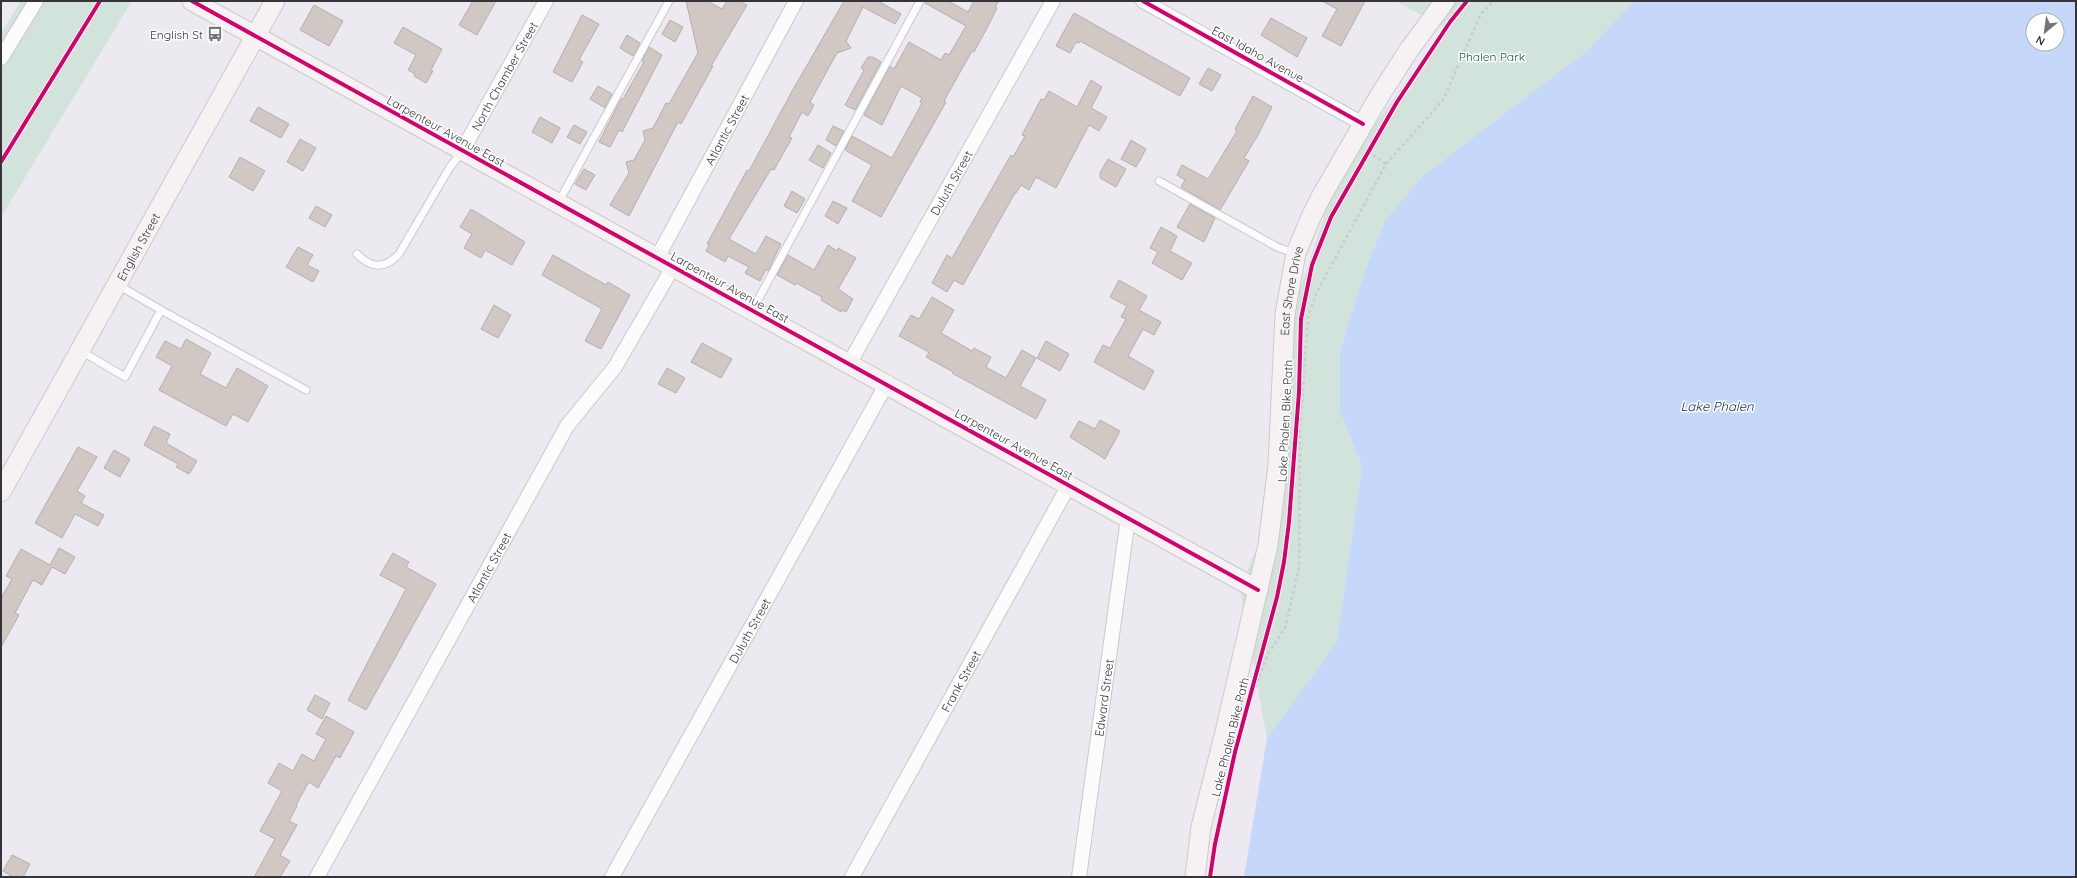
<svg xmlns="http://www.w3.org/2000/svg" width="2077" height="878" viewBox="0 0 2077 878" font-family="Quicksand,sans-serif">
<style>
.green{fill:#d1e3db}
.water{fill:#c6d8f9;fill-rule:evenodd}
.building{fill:#d1c8c3;stroke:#b2afb0}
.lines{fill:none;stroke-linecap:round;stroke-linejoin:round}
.lane-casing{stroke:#c9c8cc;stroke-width:9}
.street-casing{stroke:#c9c8cc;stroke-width:16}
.secondary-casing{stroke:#c9c8cc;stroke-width:21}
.path{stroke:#cbcacd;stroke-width:2.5;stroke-dasharray:3 3;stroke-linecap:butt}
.lane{stroke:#fcfcfd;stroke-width:7}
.street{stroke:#fcfcfd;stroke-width:14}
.secondary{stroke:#f6f2f3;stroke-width:19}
.cycleway-casing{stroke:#fff;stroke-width:6}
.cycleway{stroke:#d6006c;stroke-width:4}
.labels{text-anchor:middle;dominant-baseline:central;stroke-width:3;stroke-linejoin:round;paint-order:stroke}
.poi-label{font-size:12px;fill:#353438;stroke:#fff;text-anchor:end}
.street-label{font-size:12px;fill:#353438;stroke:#fff}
.park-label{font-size:12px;fill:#18563a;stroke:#fff}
.water-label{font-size:13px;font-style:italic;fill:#0a2a5d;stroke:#fff}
</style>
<rect width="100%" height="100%" fill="#eceaf0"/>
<g class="green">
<path d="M 21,1 L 132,1 L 1,217 L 1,33 Z"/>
<path d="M 1395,1 L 1634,1 L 1587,51 L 1385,221 L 1365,270 L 1340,351 L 1340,412 L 1362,466 L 1337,642 L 1267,738 L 1240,589 L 1287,471 L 1294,308 L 1337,177 L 1445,28 Z"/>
</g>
<path class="water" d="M 1634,1 L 2076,1 L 2076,877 L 1244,877 L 1267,738 L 1337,642 L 1362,466 L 1340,412 L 1340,351 L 1365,270 L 1385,221 L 1422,177 L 1587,51 ZM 2033,20 L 2057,20 L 2057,44 L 2033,44 Z"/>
<g class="building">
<path d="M 473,1 L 496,1 L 477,35 L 459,25 Z"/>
<path d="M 686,1 L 707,1 L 722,9 L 727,1 L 739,1 L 747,5 L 711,66 L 713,66 L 681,124 L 678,122 L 629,216 L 610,205 L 629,173 L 626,162 L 634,160 L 645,140 L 643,131 L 653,128 L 666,103 L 669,104 L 698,53 Z"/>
<path d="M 844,1 L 878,1 L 901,14 L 895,24 L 863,7 L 846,41 L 851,48 L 837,53 L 810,102 L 814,105 L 808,116 L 802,112 L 789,137 L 792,138 L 774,170 L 771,169 L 729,239 L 756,254 L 766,236 L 781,244 L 768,271 L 766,269 L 760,281 L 745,273 L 749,267 L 728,256 L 725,262 L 706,251 L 709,245 L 707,244 L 747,170 L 749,171 L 791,93 Z"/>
<path d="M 925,1 L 948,1 L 968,12 L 974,1 L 999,1 L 995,7 L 997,8 L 988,26 L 974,52 L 972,51 L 944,101 L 946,102 L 881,217 L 852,201 L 872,165 L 845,150 L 852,136 L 892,158 L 922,103 L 920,102 L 922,98 L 901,86 L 882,125 L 864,115 L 890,66 L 894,69 L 909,42 L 941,60 L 945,53 L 949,55 L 966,26 L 925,3 Z"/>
<path d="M 1322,1 L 1365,1 L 1341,46 L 1322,36 L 1337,9 Z"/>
<path d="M 314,5 L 343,21 L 329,46 L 300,30 Z"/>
<path d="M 1074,13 L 1190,78 L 1180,96 L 1080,41 L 1079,43 L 1076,42 L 1070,53 L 1056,46 Z"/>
<path d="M 582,15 L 599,24 L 579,60 L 583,62 L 572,82 L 553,72 Z"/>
<path d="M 1271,18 L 1307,38 L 1297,57 L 1261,35 Z"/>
<path d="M 670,20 L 683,27 L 675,42 L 662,34 Z"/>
<path d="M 403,27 L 442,49 L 431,70 L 433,71 L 426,83 L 414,76 L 415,74 L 408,70 L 416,55 L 394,43 Z"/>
<path d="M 627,35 L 640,43 L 633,56 L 620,48 Z"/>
<path d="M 649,47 L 662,55 L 622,132 L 619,130 L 610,147 L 599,142 L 621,99 L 623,99 L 644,62 L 642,61 Z"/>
<path d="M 868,57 L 873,57 L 881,62 L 855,110 L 845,105 L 864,70 L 861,68 Z"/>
<path d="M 1208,68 L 1221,75 L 1212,91 L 1199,84 Z"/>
<path d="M 1091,80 L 1102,87 L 1091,108 L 1107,117 L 1099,131 L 1089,125 L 1056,188 L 1036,177 L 1029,190 L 1021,185 L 1016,193 L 1015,193 L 963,285 L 954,280 L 947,292 L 932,283 L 947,255 L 952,258 L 1011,155 L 1013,157 L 1025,136 L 1022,135 L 1041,99 L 1044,100 L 1049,91 L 1077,107 Z"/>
<path d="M 598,86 L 612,94 L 605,108 L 590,99 Z"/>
<path d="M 1253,96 L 1272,107 L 1258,135 L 1244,158 L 1249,161 L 1220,210 L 1181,187 L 1185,180 L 1177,175 L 1182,165 L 1208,179 L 1237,131 L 1235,129 Z"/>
<path d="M 258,107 L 289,124 L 281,138 L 250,121 Z"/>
<path d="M 540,117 L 560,128 L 552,143 L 532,132 Z"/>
<path d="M 574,125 L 587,132 L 580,144 L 567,137 Z"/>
<path d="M 833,126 L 844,131 L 836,146 L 826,140 Z"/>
<path d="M 300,139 L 316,148 L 303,171 L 287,162 Z"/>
<path d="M 1131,140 L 1146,149 L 1136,167 L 1121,159 Z"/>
<path d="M 818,145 L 831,153 L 823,168 L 809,160 Z"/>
<path d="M 240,157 L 265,171 L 253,191 L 229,177 Z"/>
<path d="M 1108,159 L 1126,169 L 1116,187 L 1100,178 L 1100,173 Z"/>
<path d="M 584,169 L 595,175 L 586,190 L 575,184 Z"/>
<path d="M 792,191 L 805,199 L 797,213 L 784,206 Z"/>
<path d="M 833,201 L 847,208 L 838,224 L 825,216 Z"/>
<path d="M 1190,204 L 1215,218 L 1204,242 L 1177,227 Z"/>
<path d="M 316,206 L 332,215 L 325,227 L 309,218 Z"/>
<path d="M 471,209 L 525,242 L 512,265 L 485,250 L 481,258 L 464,248 L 472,234 L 460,227 Z"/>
<path d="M 1161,227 L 1177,236 L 1170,251 L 1192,263 L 1182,280 L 1152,263 L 1158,252 L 1150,248 Z"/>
<path d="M 828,245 L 837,251 L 838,248 L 856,258 L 838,289 L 853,299 L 846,312 L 842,310 L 841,312 L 821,300 L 822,297 L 796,283 L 795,285 L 777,275 L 788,255 L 814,270 Z"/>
<path d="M 298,247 L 313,255 L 307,265 L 319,271 L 313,282 L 286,267 Z"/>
<path d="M 553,255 L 606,285 L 608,282 L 630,295 L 601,349 L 585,341 L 602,309 L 542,275 Z"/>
<path d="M 1119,280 L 1147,296 L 1139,310 L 1161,322 L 1154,335 L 1143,329 L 1128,356 L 1154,371 L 1144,390 L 1094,362 L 1103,345 L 1110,348 L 1126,319 L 1121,317 L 1127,306 L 1110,297 Z"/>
<path d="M 932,297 L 954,310 L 941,333 L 972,351 L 974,348 L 991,357 L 986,367 L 1006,378 L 1022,350 L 1036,358 L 1020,386 L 1046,400 L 1036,419 L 952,373 L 953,372 L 926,357 L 929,352 L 899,336 L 911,315 L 919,319 Z"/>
<path d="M 494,305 L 511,315 L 498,338 L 481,329 Z"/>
<path d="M 186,339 L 211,353 L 200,374 L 226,388 L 237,368 L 268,386 L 248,422 L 233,414 L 226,426 L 159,390 L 172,366 L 156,357 L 165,341 L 181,349 Z"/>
<path d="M 1046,341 L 1069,354 L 1060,371 L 1037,358 Z"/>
<path d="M 702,343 L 732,359 L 721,378 L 691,362 Z"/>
<path d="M 667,368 L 685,378 L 676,393 L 658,384 Z"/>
<path d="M 1100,420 L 1120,431 L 1105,459 L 1070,437 L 1079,421 L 1095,429 Z"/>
<path d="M 154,426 L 170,434 L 166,443 L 197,461 L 189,474 L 176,467 L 178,464 L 144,445 Z"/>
<path d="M 78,447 L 97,457 L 77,491 L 85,496 L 81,503 L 104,515 L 98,526 L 75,514 L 62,538 L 35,523 Z"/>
<path d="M 114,450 L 130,459 L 120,477 L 104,468 Z"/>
<path d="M 59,548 L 75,557 L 65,574 L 52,567 L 42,585 L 33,580 L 15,613 L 19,615 L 1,647 L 1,598 L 12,579 L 6,576 L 21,549 L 50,565 Z"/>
<path d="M 393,553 L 409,562 L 406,567 L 436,584 L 366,710 L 348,700 L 406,589 L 380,575 Z"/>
<path d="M 315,695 L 330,703 L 322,719 L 307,710 Z"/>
<path d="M 326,716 L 354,732 L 340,758 L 336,756 L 318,788 L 309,782 L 296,805 L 297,806 L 289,821 L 297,825 L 280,855 L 290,861 L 280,877 L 254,877 L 275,839 L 260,831 L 282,791 L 268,783 L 279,763 L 293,771 L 302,754 L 314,761 L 326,739 L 316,734 Z"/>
<path d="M 12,855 L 30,864 L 23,877 L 13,877 L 3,871 Z"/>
</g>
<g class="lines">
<defs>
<g id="lane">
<path d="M 1159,181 L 1277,247 L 1294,253"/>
<path d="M 558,203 L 669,1"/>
<path d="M 357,254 C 372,269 385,269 399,254 L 450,167 L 462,152"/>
<path d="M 753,309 L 920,1"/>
<path d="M 161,310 L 306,390"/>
<path d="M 81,351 L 125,377 L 161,310 L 118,285"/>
</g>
<g id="street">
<path d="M 1143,1 L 1363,124"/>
<path d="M 1,58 L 36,1"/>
<path id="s1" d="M 462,151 L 546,1"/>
<path id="s2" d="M 657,258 L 796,1"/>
<path id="s3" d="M 849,364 L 1053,1"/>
<path id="s4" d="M 317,877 L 567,426 L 615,367 L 673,267"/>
<path id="s5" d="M 612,877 L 886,385"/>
<path id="s6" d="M 852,877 L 1069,485"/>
<path id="s7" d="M 1079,877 L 1128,518"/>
</g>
<g id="secondary">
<path d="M 192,1 L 1258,590"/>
<path id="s8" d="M 1,492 L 275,1"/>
<path id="s9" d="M 1195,877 L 1201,827 L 1225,732 L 1268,545 L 1278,465 L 1285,314 L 1296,253 L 1311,217 L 1322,195 L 1380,95 L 1409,50 L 1445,1"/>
</g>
</defs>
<use href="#lane" class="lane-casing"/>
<use href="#street" class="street-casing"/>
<use href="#secondary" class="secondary-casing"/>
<g class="path">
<path d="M 1368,152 L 1386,164"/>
<path d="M 1253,693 L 1268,654 L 1285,628 L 1299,568 L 1300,430 L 1308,317 L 1317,292 L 1386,164 L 1443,100 L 1481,14 L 1493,1"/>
<path d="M 1218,839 L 1222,820"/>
</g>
<use href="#lane" class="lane"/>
<use href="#street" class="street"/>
<use href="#secondary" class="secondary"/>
<defs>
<g id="cycleway">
<path d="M 192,1 L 1258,590"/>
<path d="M 1143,1 L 1363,124"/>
<path d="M 1,162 L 100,1"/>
<path d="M 1210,877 L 1215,844 L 1235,752 L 1277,597 L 1284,562 L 1289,522 L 1299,392 L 1301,319 L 1312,265 L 1331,217 L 1397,102 L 1450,22 L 1467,1"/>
</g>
</defs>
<use href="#cycleway" class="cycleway-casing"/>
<use href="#cycleway" class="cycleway"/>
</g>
<defs>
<symbol id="bus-bare" viewBox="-9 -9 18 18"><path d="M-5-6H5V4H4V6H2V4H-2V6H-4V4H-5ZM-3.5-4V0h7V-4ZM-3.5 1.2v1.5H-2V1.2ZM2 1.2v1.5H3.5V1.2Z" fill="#757478" stroke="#fff" stroke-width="2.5" paint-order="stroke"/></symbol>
</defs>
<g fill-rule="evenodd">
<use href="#bus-bare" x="204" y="23" width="22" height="22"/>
</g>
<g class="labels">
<g class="poi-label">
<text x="203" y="34">English St</text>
</g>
<g class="street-label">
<text transform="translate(1258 54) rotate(29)">East Idaho Avenue</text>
<text stroke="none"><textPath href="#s1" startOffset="86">North Chamber Street</textPath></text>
<text stroke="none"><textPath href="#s2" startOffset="146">Atlantic Street</textPath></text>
<text transform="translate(446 131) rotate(29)">Larpenteur Avenue East</text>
<text stroke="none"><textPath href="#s3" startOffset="208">Duluth Street</textPath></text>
<text stroke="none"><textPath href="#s8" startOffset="281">English Street</textPath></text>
<text transform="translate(730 287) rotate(29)">Larpenteur Avenue East</text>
<text stroke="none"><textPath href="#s9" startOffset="596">East Shore Drive</textPath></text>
<text transform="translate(1285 421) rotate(-87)">Lake Phalen Bike Path</text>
<text transform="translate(1014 444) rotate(29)">Larpenteur Avenue East</text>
<text stroke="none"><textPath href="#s4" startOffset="354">Atlantic Street</textPath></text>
<text stroke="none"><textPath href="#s5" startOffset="282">Duluth Street</textPath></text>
<text stroke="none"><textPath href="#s6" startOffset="224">Frank Street</textPath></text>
<text stroke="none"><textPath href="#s7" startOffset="181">Edward Street</textPath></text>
<text transform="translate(1230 737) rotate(-76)">Lake Phalen Bike Path</text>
</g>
<g class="park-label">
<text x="1492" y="56">Phalen Park</text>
</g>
<g class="water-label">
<text x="1717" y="406">Lake Phalen</text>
</g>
</g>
<rect width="2077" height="878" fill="none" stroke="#353438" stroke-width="4"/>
<g transform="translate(2045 32) rotate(209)"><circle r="19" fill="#ffffff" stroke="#aeaeaf"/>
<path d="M0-3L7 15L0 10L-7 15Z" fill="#757478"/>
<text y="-6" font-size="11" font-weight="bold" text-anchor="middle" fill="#353438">N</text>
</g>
</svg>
